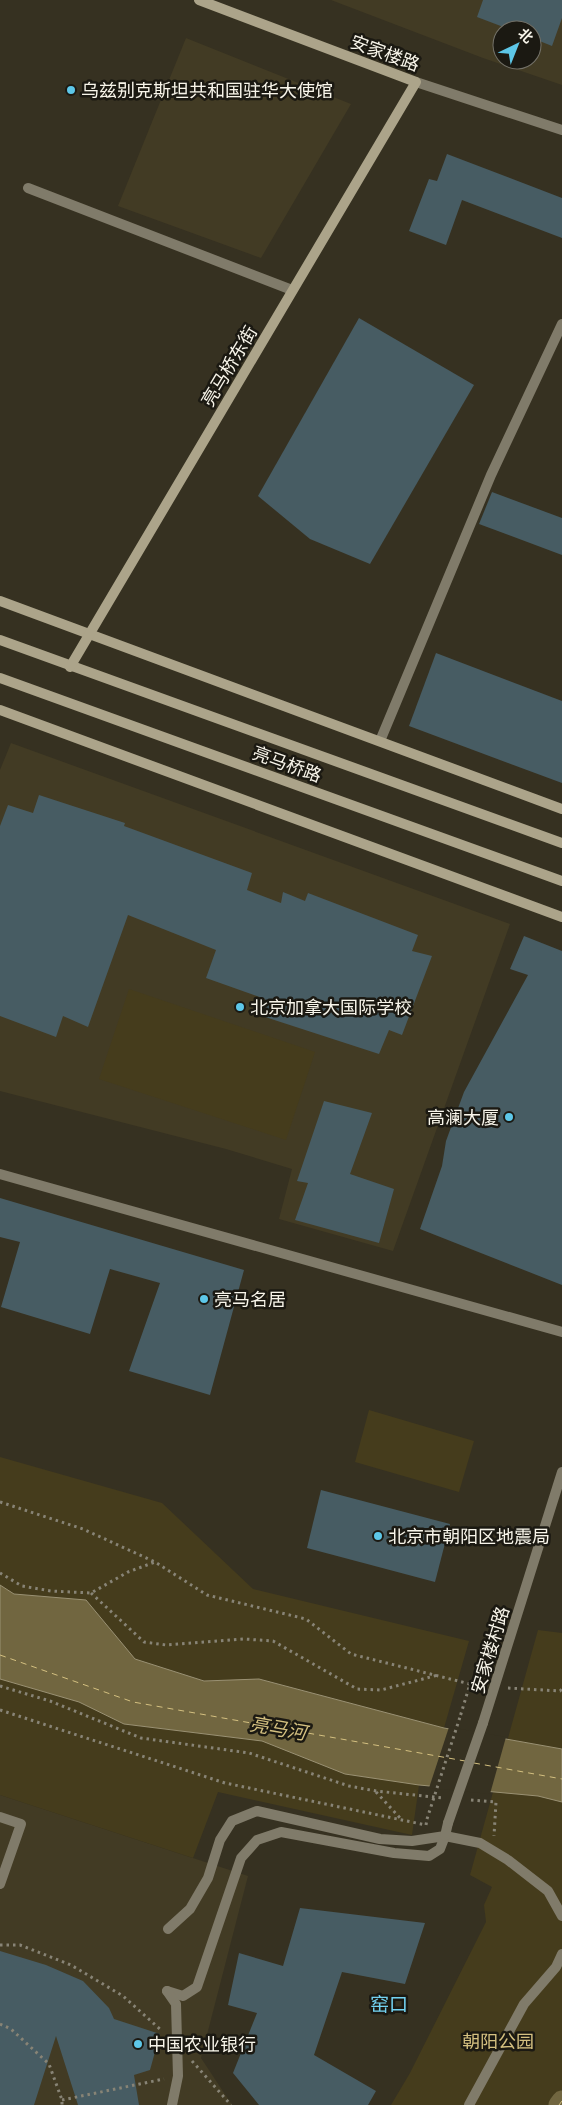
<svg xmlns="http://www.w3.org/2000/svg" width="562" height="2105" viewBox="0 0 562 2105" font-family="'PT Sans Narrow','Noto Sans SC',sans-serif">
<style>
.built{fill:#423b24;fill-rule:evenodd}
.green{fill:#453c1c}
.water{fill:#716640;stroke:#9a9173}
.pier{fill:#363121}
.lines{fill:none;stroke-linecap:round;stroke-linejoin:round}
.canal{stroke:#716640;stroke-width:21}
.ferry{stroke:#d4c080;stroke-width:1;stroke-dasharray:6 5;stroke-linecap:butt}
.building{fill:#475c63}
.path{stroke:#888476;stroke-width:3;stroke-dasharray:2.5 4;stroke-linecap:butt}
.lane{stroke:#807b6a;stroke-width:10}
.street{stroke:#807b6a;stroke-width:10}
.secondary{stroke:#aca48a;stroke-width:10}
.path-bridge{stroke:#888476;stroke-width:3;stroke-dasharray:2.5 4;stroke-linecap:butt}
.street-bridge{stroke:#807b6a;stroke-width:10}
.poi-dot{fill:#5dc7e8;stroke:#1b1912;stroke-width:2}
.labels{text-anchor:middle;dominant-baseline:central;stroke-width:5;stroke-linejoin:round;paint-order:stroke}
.street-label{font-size:18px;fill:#f8f5ea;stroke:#1b1912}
.poi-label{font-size:18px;fill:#f8f5ea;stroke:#1b1912;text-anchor:start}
.park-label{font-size:18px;fill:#d4c080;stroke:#1b1912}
.water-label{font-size:19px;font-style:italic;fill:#d4c080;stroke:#1b1912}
.neighbourhood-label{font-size:19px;fill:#73d2f1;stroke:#1b1912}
</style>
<rect width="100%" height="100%" fill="#363121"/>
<g class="built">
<path d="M 331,0 L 562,0 L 562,85 L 483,58 ZM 502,30 L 532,30 L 532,60 L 502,60 Z"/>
<path d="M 186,38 L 351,104 L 261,258 L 118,206 Z"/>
<path d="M 11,743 L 510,924 L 393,1251 L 279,1219 L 292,1169 L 226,1149 L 0,1091 L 0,770 Z"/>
<path d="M 0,1795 L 248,1876 L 201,2058 L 232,2105 L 0,2105 Z"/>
</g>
<g class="green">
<path d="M 129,989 L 315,1052 L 286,1140 L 99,1079 Z"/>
<path d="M 369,1410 L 474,1441 L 459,1492 L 355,1462 Z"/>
<path d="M 0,1457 L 162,1503 L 253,1589 L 469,1641 L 444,1728 L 260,1679 L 205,1681 L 135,1659 L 86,1600 L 14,1594 L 0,1585 Z"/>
<path d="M 538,1630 L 562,1633 L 562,2105 L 391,2105 L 410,2073 L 486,1922 L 484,1905 L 492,1887 L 470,1875 Z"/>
<path d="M 0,1679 L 79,1702 L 124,1724 L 262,1741 L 345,1774 L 419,1785 L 412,1835 L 218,1792 L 193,1858 L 0,1795 Z"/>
</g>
<path class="water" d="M 0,1585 L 14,1594 L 86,1600 L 135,1659 L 204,1681 L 259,1679 L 444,1728 L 562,1749 L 562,1802 L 538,1796 L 419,1785 L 345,1774 L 262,1741 L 124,1724 L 79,1702 L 0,1679 Z"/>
<path class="pier" d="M 449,1727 L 506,1737 L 490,1794 L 429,1788 Z"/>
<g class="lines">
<path class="canal" d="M 559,2105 L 562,2101"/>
<g class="ferry">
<path d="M 0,1655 L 133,1702 L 465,1761"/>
<path d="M 474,1763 L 562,1779"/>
<path d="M 559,2105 L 562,2101"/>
</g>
</g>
<g class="building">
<path d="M 483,0 L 562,0 L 562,18 L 552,46 L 532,38 L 532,30 L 511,30 L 477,17 Z"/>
<path d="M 447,154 L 562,198 L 562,238 L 462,200 L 446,245 L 409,231 L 429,179 L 437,181 Z"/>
<path d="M 359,318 L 474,385 L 370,564 L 310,539 L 258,496 Z"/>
<path d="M 492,492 L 562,518 L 562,555 L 479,524 Z"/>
<path d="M 436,653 L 562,701 L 562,783 L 409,726 Z"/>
<path d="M 39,795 L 125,823 L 124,826 L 252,873 L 247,890 L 281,903 L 283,892 L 305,901 L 308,893 L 418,935 L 412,951 L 432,956 L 402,1035 L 389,1030 L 379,1054 L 259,1015 L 265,999 L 206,978 L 216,950 L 128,915 L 88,1027 L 63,1016 L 56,1037 L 0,1016 L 0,826 L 8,805 L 33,813 Z"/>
<path d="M 524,936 L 562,951 L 562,1285 L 420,1229 L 442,1166 L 446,1141 L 464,1092 L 528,975 L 510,969 Z"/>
<path d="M 324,1101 L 372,1113 L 350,1174 L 394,1189 L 379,1243 L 295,1220 L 308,1183 L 297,1181 Z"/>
<path d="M 0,1198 L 244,1270 L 210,1395 L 129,1371 L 160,1283 L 110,1269 L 90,1334 L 1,1307 L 20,1242 L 0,1237 Z"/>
<path d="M 321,1490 L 450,1524 L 435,1582 L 307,1548 Z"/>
<path d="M 300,1908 L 425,1923 L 405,1984 L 342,1972 L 314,2055 L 376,2091 L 368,2105 L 259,2105 L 233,2073 L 257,2013 L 228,2005 L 239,1953 L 283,1966 Z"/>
<path d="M 0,1951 L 46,1965 L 83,1981 L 109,2008 L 114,2019 L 160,2034 L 150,2070 L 134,2075 L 139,2105 L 78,2105 L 56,2036 L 34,2105 L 0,2105 Z"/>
</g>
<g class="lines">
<g class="path">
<path d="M 0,1502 L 83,1529 L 155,1562 L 207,1595 L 306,1619 L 351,1654 L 470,1684 L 460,1717"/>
<path d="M 0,1573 L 22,1586 L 51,1591 L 91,1593 L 128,1572 L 155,1562"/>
<path d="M 91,1593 L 144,1642 L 166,1645 L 244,1639 L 273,1641 L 357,1689 L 381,1690 L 438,1675"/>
<path d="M 0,1686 L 50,1701 L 141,1738 L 249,1753 L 349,1786 L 376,1791 L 443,1798"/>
<path d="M 508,1688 L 560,1691 L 562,1689"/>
<path d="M 0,1710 L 225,1783 L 426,1825 L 427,1819"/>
<path d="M 376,1792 L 401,1819"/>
<path d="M 471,1800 L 496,1802 L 494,1836"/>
<path d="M 0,1945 L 20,1945 L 71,1965 L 123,1996 L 161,2030"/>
<path d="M 0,2024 L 11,2029 L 49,2064 L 62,2100 L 62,2105"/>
<path d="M 192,2061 L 231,2105"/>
<path d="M 62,2100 L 164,2079"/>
</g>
<g class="lane">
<path d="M 416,82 L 562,130"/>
<path d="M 380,741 L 491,475 L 562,324"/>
<path d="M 0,1817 L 21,1824 L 0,1884"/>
<path d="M 168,1929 L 190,1909 L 208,1878 L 220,1840 L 232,1821 L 257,1811 L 380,1839 L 412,1841 L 445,1836 L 480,1843 L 508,1860 L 548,1891 L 562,1916"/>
<path d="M 167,1991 L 183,1996 L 197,1987 L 241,1858 L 257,1840 L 281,1832 L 394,1853 L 429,1856 L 440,1849 L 445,1836"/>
<path d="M 167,1991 L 176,2004 L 178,2076 L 172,2105"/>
<path d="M 469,2105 L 524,2004 L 556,1967 L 562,1954"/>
</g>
<g class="street">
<path d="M 28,188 L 292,290"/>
<path d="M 0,1174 L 562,1332"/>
<path d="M 483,1723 L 562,1472"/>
<path d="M 445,1836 L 448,1823"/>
</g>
<g class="secondary">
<path d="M 0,601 L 562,809"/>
<path d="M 0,640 L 562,843"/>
<path d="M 70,667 L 416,82 L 199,0"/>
<path d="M 0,678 L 562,881"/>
<path d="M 0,710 L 562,917"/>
</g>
<path class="path-bridge" d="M 427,1819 L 460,1717"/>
<path class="street-bridge" d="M 448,1823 L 483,1723"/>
</g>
<g class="poi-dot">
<circle cx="71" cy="90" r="5"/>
<circle cx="240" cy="1007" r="5"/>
<circle cx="509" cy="1117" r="5"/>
<circle cx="204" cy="1299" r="5"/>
<circle cx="378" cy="1536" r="5"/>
<circle cx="138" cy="2044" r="5"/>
</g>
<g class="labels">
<g class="street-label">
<text transform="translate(385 53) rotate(20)">安家楼路</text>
<text transform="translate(229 366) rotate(-59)">亮马桥东街</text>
<text transform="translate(287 764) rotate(20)">亮马桥路</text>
<text transform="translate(490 1650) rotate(-73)">安家楼村路</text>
</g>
<g class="poi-label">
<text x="81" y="90">乌兹别克斯坦共和国驻华大使馆</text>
<text x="250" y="1007">北京加拿大国际学校</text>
<text x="499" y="1117" text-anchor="end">高澜大厦</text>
<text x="214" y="1299">亮马名居</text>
<text x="388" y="1536">北京市朝阳区地震局</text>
<text x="148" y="2044">中国农业银行</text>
</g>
<g class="park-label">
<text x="498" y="2041">朝阳公园</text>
</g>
<g class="water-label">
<text transform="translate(278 1728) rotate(10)">亮马河</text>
</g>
<g class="neighbourhood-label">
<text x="389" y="2004">窑口</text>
</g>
</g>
<g transform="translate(517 45) rotate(43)"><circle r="24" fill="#1b1912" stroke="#737168"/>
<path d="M0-4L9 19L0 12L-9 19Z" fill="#5dc7e8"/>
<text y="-8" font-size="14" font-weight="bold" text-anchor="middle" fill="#f8f5ea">北</text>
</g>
</svg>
